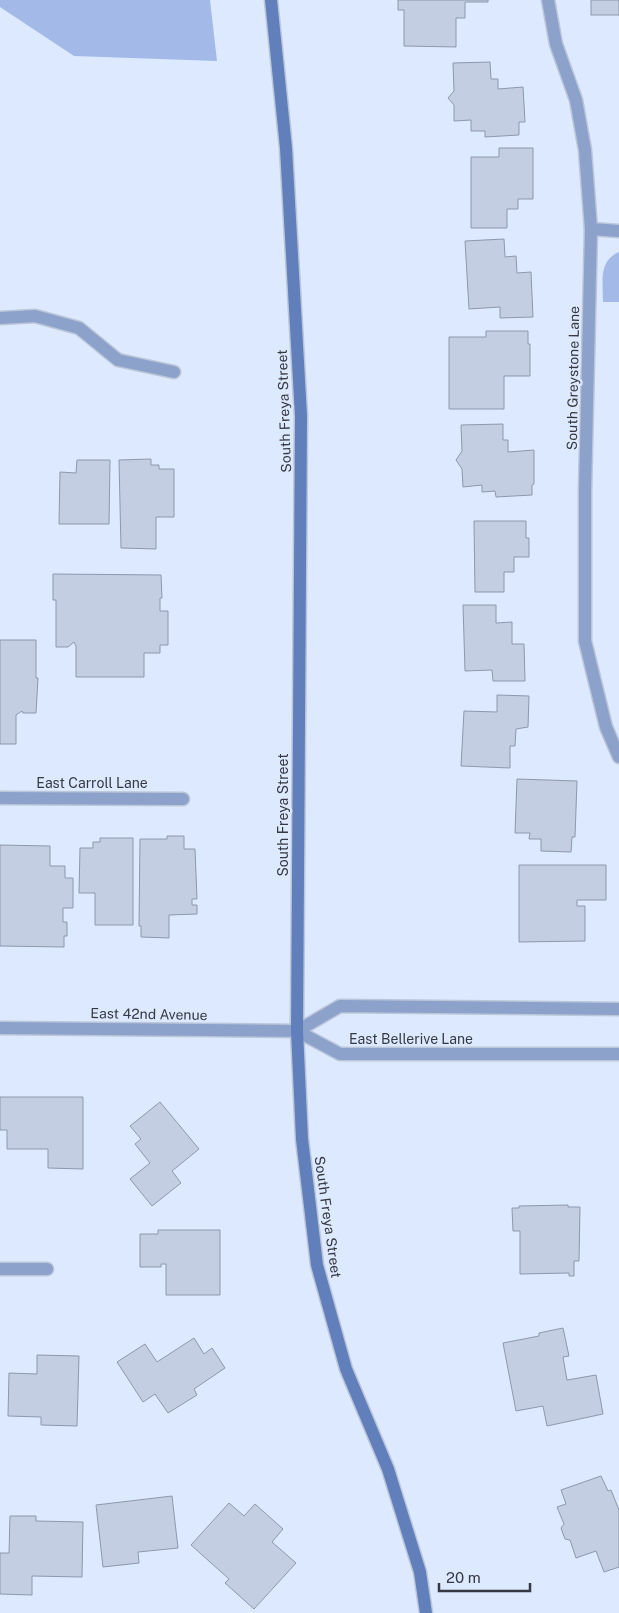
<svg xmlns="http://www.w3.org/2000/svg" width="619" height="1613" viewBox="0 0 619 1613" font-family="'Public Sans',sans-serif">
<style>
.green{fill:#a3bae8}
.building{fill:#c3cee3;stroke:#8e98ac}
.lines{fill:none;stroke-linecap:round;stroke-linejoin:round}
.minor-casing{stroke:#bbc6d9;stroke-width:15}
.secondary-casing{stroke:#bbc6d9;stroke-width:15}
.minor{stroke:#8da2cb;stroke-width:12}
.secondary{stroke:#617fba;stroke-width:12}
.labels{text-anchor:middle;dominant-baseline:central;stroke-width:4.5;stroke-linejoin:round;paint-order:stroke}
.street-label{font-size:14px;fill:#353942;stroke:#dde9ff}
</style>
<rect width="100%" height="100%" fill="#dde9ff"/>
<g class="green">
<path d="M 0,0 L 210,0 L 217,61 L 74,56 L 0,7 Z"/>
<path d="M 619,252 L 619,302 L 603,302 C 603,282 598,261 619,252 Z"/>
</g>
<g class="building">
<path d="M 398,0 L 488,0 L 488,2 L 465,2 L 465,18 L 456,18 L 456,47 L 404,46 L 404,10 L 398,10 Z"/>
<rect x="591" y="0" width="28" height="15"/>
<path d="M 490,62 L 491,79 L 498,79 L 498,89 L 523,87 L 525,122 L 519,122 L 519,135 L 485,137 L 485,131 L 471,131 L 471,120 L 454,121 L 454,105 L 448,98 L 454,91 L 453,63 Z"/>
<path d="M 499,148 L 533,148 L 533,199 L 518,199 L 518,209 L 507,209 L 507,228 L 471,228 L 471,157 L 499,157 Z"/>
<path d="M 504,239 L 505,257 L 516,256 L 517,273 L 531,272 L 533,317 L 500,318 L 500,307 L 469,309 L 465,241 Z"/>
<path d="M 486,331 L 528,331 L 528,344 L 530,344 L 530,376 L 504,376 L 504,409 L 449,409 L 449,337 L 486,337 Z"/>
<path d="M 503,424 L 503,440 L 508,440 L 508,452 L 534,450 L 534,484 L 532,485 L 532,495 L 496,497 L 495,491 L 482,492 L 482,485 L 463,487 L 462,469 L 456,460 L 462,451 L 461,425 Z"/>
<path d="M 151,459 L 151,465 L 159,465 L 159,469 L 174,469 L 174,517 L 156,517 L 156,549 L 121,548 L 119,460 Z"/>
<path d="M 77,460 L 110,460 L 109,524 L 59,524 L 60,472 L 76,473 Z"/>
<path d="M 474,521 L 526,521 L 526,538 L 529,538 L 529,557 L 514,557 L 514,572 L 504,572 L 504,592 L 475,592 Z"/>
<path d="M 53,574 L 161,575 L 162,598 L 160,598 L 160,611 L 168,611 L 168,645 L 160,645 L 160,653 L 144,653 L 144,677 L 76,677 L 76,646 L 74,642 L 68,647 L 56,647 L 56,600 L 53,600 Z"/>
<path d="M 463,605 L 496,605 L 496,623 L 512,622 L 512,644 L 524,644 L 525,681 L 493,681 L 492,670 L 465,671 Z"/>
<path d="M 0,640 L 36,640 L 36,678 L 38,678 L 36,713 L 23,713 L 22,711 L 16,715 L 16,744 L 0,744 Z"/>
<path d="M 497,695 L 529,696 L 528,727 L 516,729 L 515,746 L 510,746 L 510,768 L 461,766 L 464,711 L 497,712 Z"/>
<path d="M 517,779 L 577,781 L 575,837 L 572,837 L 571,852 L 541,851 L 541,839 L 529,839 L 530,833 L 515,833 Z"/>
<path d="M 167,836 L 184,836 L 184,849 L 195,849 L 197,899 L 192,899 L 192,905 L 197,905 L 197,914 L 169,915 L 169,938 L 141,937 L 141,926 L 139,926 L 140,839 L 167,839 Z"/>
<path d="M 100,838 L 133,838 L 133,925 L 95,925 L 95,893 L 79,893 L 80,848 L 93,848 L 93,842 L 100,842 Z"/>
<path d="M 0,845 L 50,846 L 50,866 L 65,866 L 65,878 L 73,878 L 73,908 L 63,908 L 63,922 L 67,922 L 67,936 L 64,936 L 64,947 L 0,946 Z"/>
<path d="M 519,865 L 606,865 L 606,900 L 577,900 L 577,906 L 585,906 L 585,941 L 519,942 Z"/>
<path d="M 0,1097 L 83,1097 L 83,1169 L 48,1168 L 48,1149 L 7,1149 L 7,1130 L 0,1130 Z"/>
<path d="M 160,1102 L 199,1149 L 172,1171 L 181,1183 L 152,1206 L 130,1179 L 150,1163 L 135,1144 L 141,1139 L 130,1126 Z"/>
<path d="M 568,1205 L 568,1207 L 580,1207 L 579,1261 L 574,1261 L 574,1276 L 569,1276 L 569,1273 L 520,1274 L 520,1231 L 513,1231 L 512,1208 L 519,1208 L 519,1206 Z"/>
<path d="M 158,1230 L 220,1230 L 220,1295 L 166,1295 L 166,1264 L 161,1264 L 161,1267 L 140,1267 L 140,1234 L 158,1234 Z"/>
<path d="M 563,1328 L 569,1356 L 563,1357 L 567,1380 L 596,1375 L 603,1414 L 547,1426 L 543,1406 L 516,1411 L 503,1343 L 539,1336 L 539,1333 Z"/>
<path d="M 194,1338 L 204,1354 L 212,1348 L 225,1368 L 194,1389 L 197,1395 L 168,1413 L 155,1394 L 143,1402 L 117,1362 L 145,1344 L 157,1362 Z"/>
<path d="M 37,1355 L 79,1356 L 77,1426 L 41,1425 L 41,1417 L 8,1416 L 9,1373 L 37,1374 Z"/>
<path d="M 601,1476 L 608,1491 L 611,1490 L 619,1510 L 619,1567 L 604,1572 L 596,1551 L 576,1558 L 570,1540 L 565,1539 L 561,1528 L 564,1524 L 557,1507 L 566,1504 L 561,1490 Z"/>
<path d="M 172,1496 L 178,1548 L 138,1552 L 139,1563 L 103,1567 L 96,1505 Z"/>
<path d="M 229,1503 L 244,1516 L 255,1504 L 283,1529 L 272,1542 L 296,1563 L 254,1609 L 225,1583 L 229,1579 L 191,1545 Z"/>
<path d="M 10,1516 L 36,1516 L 36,1521 L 83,1522 L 82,1577 L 32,1576 L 32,1595 L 0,1594 L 0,1553 L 9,1553 Z"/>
</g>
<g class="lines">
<defs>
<g id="minor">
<path d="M 548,0 L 556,44 L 576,100 L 585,150 L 591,229 L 585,491 L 585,641 L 606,727 L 619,757"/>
<path d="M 591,229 L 619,231"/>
<path d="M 0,318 L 35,316 L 79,328 L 118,360 L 174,372"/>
<path d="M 0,798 L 183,799"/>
<path d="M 0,1028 L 297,1031 L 340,1054 L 619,1054"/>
<path d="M 297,1031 L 340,1006 L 619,1009"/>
<path d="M 0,1269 L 47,1269"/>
</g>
<path id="secondary" d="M 271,0 L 286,148 L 301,416 L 297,1031 L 302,1139 L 317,1265 L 346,1369 L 388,1469 L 420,1572 L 426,1613"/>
</defs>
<use href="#minor" class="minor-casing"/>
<use href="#secondary" class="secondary-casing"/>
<use href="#minor" class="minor"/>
<use href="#secondary" class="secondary"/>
</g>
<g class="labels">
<g class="street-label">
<text transform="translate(573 378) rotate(-89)">South Greystone Lane</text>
<text transform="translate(284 411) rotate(-92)">South Freya Street</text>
<text x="92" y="783">East Carroll Lane</text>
<text transform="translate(283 815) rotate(-90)">South Freya Street</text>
<text transform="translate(149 1014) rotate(1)">East 42nd Avenue</text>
<text x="411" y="1039">East Bellerive Lane</text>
<text transform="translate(328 1217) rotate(82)">South Freya Street</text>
</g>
</g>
<path d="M439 1583v8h91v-8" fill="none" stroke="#353942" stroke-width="2.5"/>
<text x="446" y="1583" font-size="15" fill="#353942" stroke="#dde9ff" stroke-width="4" paint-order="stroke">20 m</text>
</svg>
